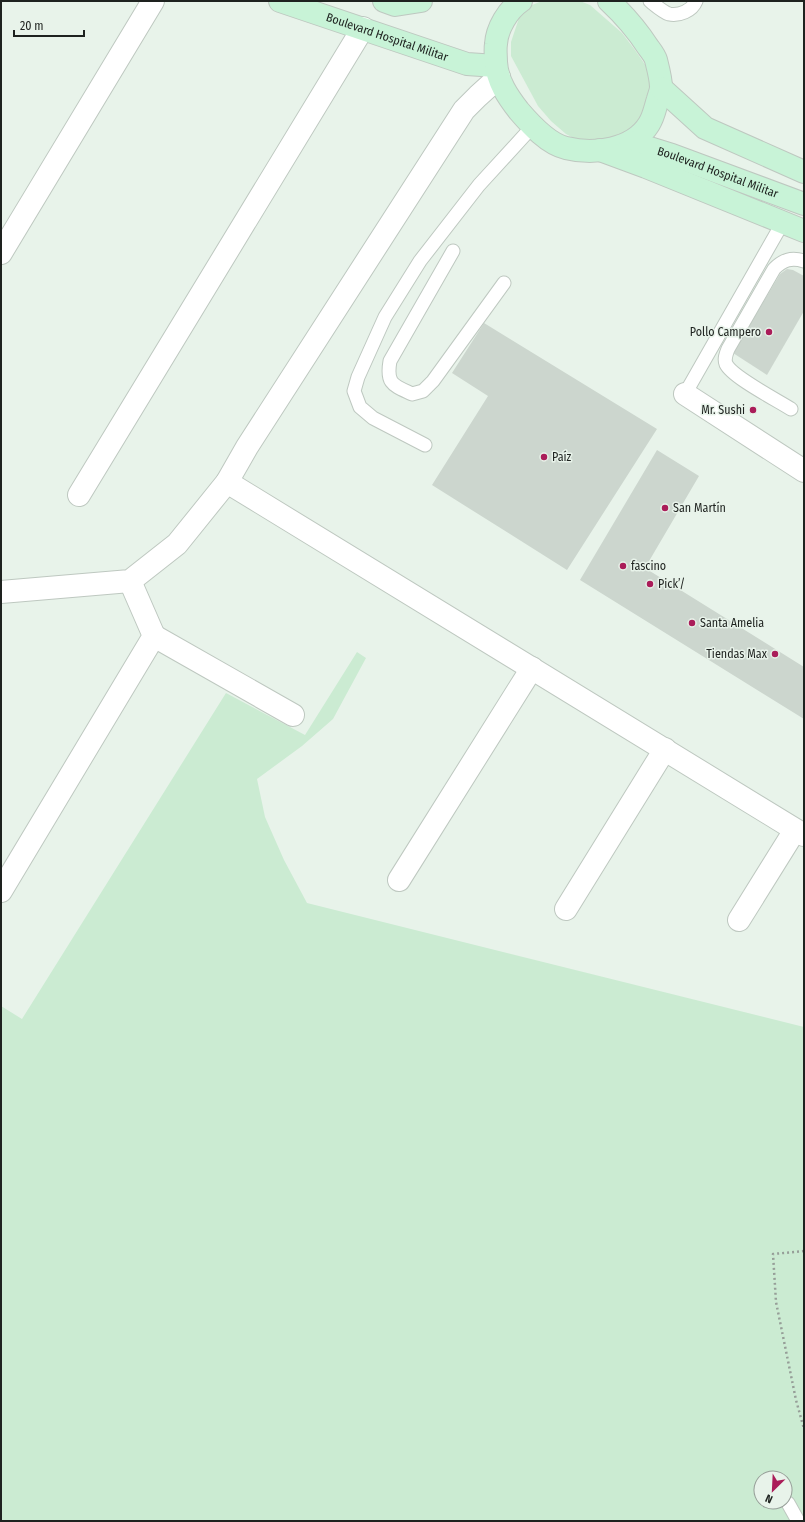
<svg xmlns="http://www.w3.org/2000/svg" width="805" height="1522" viewBox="0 0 805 1522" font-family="'Fira Sans Condensed',sans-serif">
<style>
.green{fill:#cbebd2;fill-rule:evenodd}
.building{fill:#ccd6ce}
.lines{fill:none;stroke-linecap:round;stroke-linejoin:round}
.lane-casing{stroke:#bec8c0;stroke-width:15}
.street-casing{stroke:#bec8c0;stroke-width:24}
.secondary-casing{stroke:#bec8c0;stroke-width:24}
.path{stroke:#969e98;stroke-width:2.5;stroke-dasharray:2 3;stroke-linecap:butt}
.lane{stroke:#fff;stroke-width:13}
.street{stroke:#fff;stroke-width:22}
.secondary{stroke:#c8f3d7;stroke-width:22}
.poi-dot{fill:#aa1c59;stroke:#e8f3ea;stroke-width:1.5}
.labels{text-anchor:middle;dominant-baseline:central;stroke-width:3;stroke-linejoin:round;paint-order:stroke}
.street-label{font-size:12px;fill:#1e221f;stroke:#e8f3ea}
.poi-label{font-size:12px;fill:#1e221f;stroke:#e8f3ea;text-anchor:start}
</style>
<rect width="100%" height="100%" fill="#e8f3ea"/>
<g class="green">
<path d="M 542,1 L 580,1 L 590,5 L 622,33 L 635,50 L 646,66 L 653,90 L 645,112 L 633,129 L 618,137 L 583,143 L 566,134 L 551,121 L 538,106 L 511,56 L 511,42 L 519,18 L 527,7 Z"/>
<path d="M 357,652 L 366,658 L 333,719 L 302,746 L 257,779 L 265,817 L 284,860 L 307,903 L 804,1027 L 804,1521 L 1,1521 L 1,1006 L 22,1019 L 226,693 L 305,735 ZM 761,1478 L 785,1478 L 785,1502 L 761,1502 Z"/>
</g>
<g class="building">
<path d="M 787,269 L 793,270 L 804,276 L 804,311 L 767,375 L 733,353 L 780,274 Z"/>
<path d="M 484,323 L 657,429 L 567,570 L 432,485 L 488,396 L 452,373 Z"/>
<path d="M 657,450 L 699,476 L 645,568 L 804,667 L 804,719 L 580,580 Z"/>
</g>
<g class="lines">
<defs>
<g id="lane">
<path d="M 650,1 C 655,5 663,12 669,14 C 679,16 692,11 696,1"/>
<path d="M 453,251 L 390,361 C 386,384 393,385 412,394 L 423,391 L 433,381 L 504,283"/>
<path d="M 685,394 L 783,222"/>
<path d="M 791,409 C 777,400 732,377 726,364 C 724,359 726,354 728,349 L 774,269 C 783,260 791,257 804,261"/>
<path d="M 425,445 L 373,418 L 360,407 L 354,391 L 358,377 L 385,317 L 420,261 L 479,185 L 532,127"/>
<path d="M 788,1503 L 798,1521"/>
</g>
<g id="street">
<path d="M 1,253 L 153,1"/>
<path d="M 685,394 L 804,471"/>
<path d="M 227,482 L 804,835"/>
<path d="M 79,495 L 363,28"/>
<path d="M 1,592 L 130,581 L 177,544 L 227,482 L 247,447 L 464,110 L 478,96 L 499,77"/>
<path d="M 154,636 L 293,715"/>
<path d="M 399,880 L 532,668"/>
<path d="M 1,891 L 154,636 L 130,581"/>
<path d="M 566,909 L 665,749"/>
<path d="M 739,920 L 795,830"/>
</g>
<g id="secondary">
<path id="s1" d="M 280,1 L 467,64 L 496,66"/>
<path d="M 384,1 L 395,5 L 421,1"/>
<path d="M 521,1 C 508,10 497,28 496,44 C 495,50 496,56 496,62 C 497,81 508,97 519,111 C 531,125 548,144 566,148 C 594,155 633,150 649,124 C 654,116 655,108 658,99 C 659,95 661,91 661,87 C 661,79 658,68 656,60 C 655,56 651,51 648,47 C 637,30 624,15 609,1"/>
<path d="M 661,88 L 705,128 L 804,172"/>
<path id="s2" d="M 630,142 L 672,155 L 804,204"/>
<path d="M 600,150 L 646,167 L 804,231"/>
</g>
</defs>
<use href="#lane" class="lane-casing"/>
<use href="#street" class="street-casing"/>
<use href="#secondary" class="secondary-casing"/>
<path class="path" d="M 804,1251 L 773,1254 L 776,1302 L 796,1400 L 804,1429"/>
<use href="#lane" class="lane"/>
<use href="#street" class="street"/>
<use href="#secondary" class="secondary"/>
</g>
<g class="poi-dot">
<circle cx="769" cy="332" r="4"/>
<circle cx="753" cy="410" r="4"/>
<circle cx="544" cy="457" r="4"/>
<circle cx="665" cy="508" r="4"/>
<circle cx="623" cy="566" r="4"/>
<circle cx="650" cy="584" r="4"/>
<circle cx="692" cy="623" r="4"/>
<circle cx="775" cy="654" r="4"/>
</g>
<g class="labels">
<g class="street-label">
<text stroke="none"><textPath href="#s1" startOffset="113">Boulevard Hospital Militar</textPath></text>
<text stroke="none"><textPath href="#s2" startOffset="93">Boulevard Hospital Militar</textPath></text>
</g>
<g class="poi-label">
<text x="761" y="332" text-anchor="end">Pollo Campero</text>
<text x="745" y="410" text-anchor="end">Mr. Sushi</text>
<text x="552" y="457">Paíz</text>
<text x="673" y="508">San Martín</text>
<text x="631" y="566">fascino</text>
<text x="658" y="584">Pick’/</text>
<text x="700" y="623">Santa Amelia</text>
<text x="767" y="654" text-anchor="end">Tiendas Max</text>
</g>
</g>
<rect width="805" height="1522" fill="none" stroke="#1e221f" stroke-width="4"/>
<g transform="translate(773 1490) rotate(204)"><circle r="19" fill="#e8f3ea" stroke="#979f99"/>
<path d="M0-3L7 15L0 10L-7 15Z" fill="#aa1c59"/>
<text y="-6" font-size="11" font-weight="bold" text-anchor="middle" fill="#1e221f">N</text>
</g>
<path d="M14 30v6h70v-6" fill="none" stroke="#1e221f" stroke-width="2"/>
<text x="20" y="30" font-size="12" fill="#1e221f" stroke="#e8f3ea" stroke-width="3" paint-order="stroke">20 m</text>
</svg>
